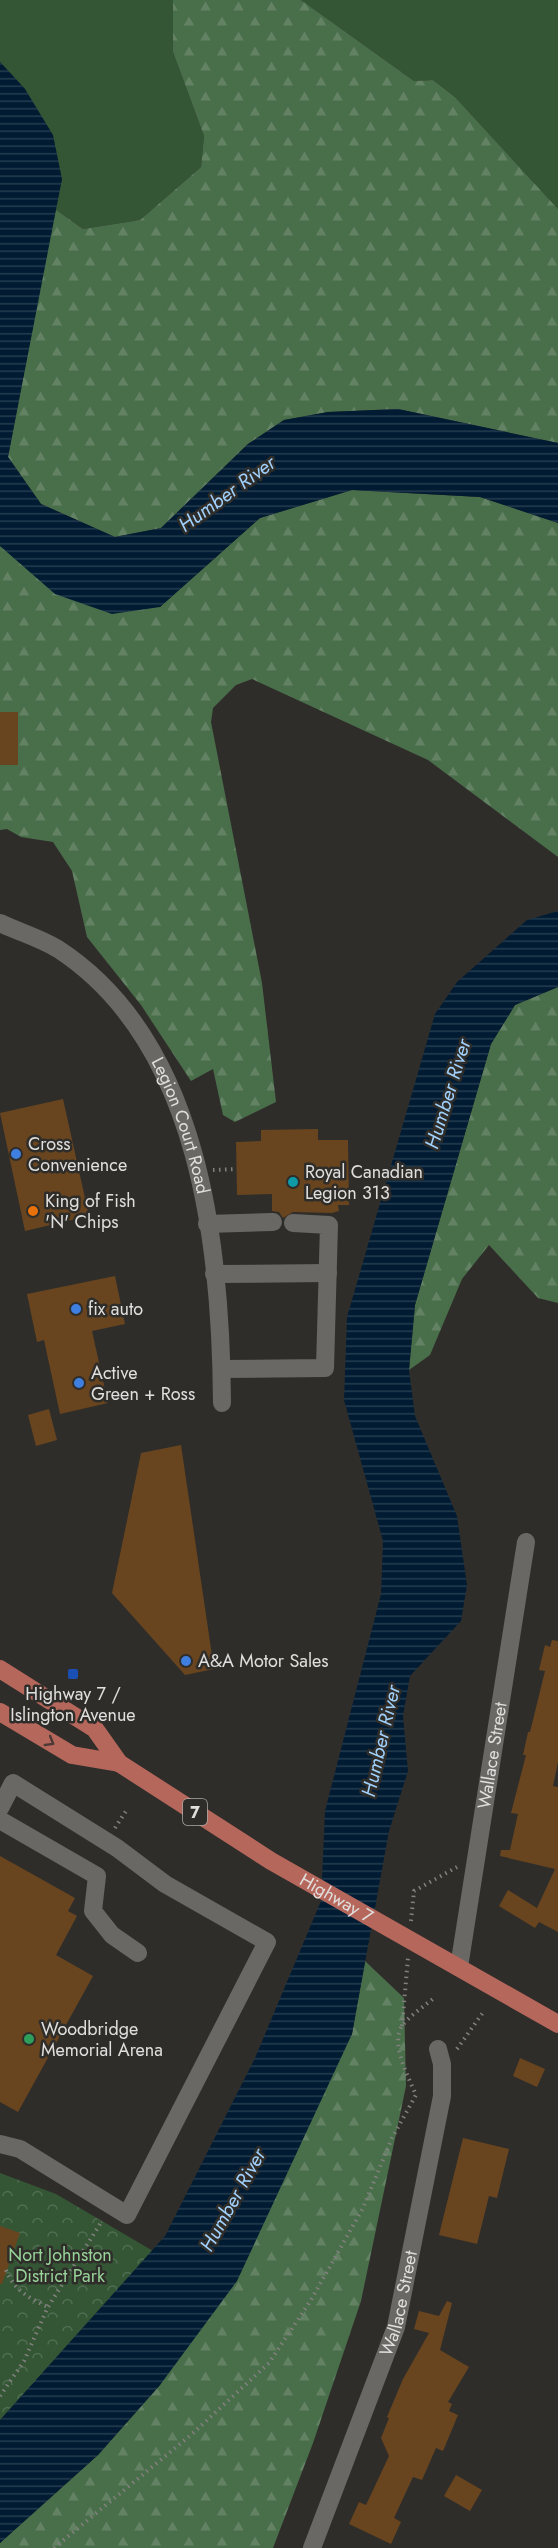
<svg xmlns="http://www.w3.org/2000/svg" width="558" height="2548" viewBox="0 0 558 2548" font-family="Jost,sans-serif">
<style>
.grass{fill:#345635}
.forest{fill:url(#forest-firs)}
.park{fill:url(#park-crowns)}
.water{fill:url(#water-rules)}
.building{fill:#68451f}
.lines{fill:none;stroke-linecap:round;stroke-linejoin:round}
.path{stroke:#82817e;stroke-width:4;stroke-dasharray:1.5 4.5;stroke-linecap:butt}
.minor{stroke:#6a6865;stroke-width:18}
.major{stroke:#b6675b;stroke-width:18}
.oneway{stroke:#4a3934}
.shop-dot{fill:#3f7fe0;stroke:#2f2d2a;stroke-width:2}
.culture-dot{fill:#0f9aa8;stroke:#2f2d2a;stroke-width:2}
.food-dot{fill:#e8710a;stroke:#2f2d2a;stroke-width:2}
.transit-dot{fill:#1a4fb4;stroke:#2f2d2a;stroke-width:2}
.leisure-dot{fill:#2e9e5b;stroke:#2f2d2a;stroke-width:2}
.labels{text-anchor:middle;dominant-baseline:central;stroke-width:5;stroke-linejoin:round;paint-order:stroke}
.shield{fill:#2f2d2a;stroke:#abaaa7;stroke-width:1.5}
.shield-label{font-size:16px;font-weight:bold;fill:#e0dfdd}
.street-label{font-size:18px;fill:#e0dfdd;stroke:#2f2d2a}
.poi-label{font-size:18px;fill:#e0dfdd;stroke:#2f2d2a;text-anchor:start}
.park-label{font-size:18px;fill:#98d399;stroke:#2f2d2a}
.water-label{font-size:20px;font-style:italic;fill:#a0d1fd;stroke:#2f2d2a}
</style>
<defs>
<pattern id="forest-firs" width="22" height="20" patternUnits="userSpaceOnUse" patternTransform="scale(1.5)"><rect width="22" height="20" fill="#496e4a"/><path d="M5 1l3.5 6h-7zM16 11l3.5 6h-7z" fill="#638264"/></pattern>
<pattern id="park-crowns" width="20" height="18" patternUnits="userSpaceOnUse" patternTransform="scale(1.5)"><rect width="20" height="18" fill="#345635"/><path d="M2 6a3 3 0 1 1 6 0M12 15a3 3 0 1 1 6 0" fill="none" stroke="#516e52"/></pattern>
<pattern id="water-rules" width="6" height="5" patternUnits="userSpaceOnUse" patternTransform="scale(1.5)"><rect width="6" height="5" fill="#001b32"/><path d="M0 2.5h6" fill="none" stroke="#253c4f"/></pattern>
</defs>
<rect width="100%" height="100%" fill="#2f2d2a"/>
<g class="grass">
<path d="M 0,0 L 173,0 L 173,52 L 204,136 L 201,167 L 140,220 L 83,229 L 55,209 L 62,179 L 25,89 L 0,62 Z"/>
<path d="M 301,0 L 558,0 L 558,209 L 455,97 L 433,80 L 414,81 Z"/>
</g>
<g class="forest">
<path d="M 173,0 L 301,0 L 414,81 L 433,80 L 455,97 L 558,209 L 558,443 L 398,409 L 328,412 L 284,420 L 248,444 L 161,528 L 115,537 L 41,504 L 8,457 L 55,209 L 83,229 L 140,220 L 201,167 L 204,136 L 173,52 Z"/>
<path d="M 352,490 L 480,497 L 558,523 L 558,857 L 428,760 L 252,679 L 236,685 L 213,708 L 211,722 L 262,983 L 276,1102 L 235,1122 L 223,1115 L 213,1069 L 191,1081 L 141,1005 L 87,937 L 72,871 L 53,842 L 21,837 L 7,829 L 0,830 L 0,546 L 160,607 L 260,518 Z"/>
<path d="M 558,987 L 558,1303 L 538,1298 L 489,1245 L 462,1279 L 430,1355 L 409,1370 L 415,1305 L 491,1044 L 515,1005 Z"/>
<path d="M 365,1961 L 404,1998 L 406,2086 L 361,2301 L 313,2443 L 273,2548 L 0,2548 L 0,2543 L 98,2455 L 160,2385 L 352,2034 Z"/>
</g>
<path class="park" d="M 0,2173 L 56,2194 L 153,2251 L 0,2420 Z"/>
<g class="water">
<path d="M 0,62 L 25,89 L 53,135 L 62,179 L 8,457 L 41,504 L 115,537 L 161,528 L 248,444 L 284,420 L 328,412 L 398,409 L 558,443 L 558,523 L 480,497 L 352,490 L 260,518 L 160,607 L 112,614 L 55,594 L 0,546 Z"/>
<path d="M 558,911 L 558,987 L 515,1005 L 491,1044 L 415,1305 L 409,1370 L 415,1416 L 457,1516 L 467,1585 L 461,1621 L 410,1676 L 403,1716 L 408,1771 L 389,1831 L 352,2034 L 237,2281 L 160,2385 L 98,2455 L 0,2543 L 0,2420 L 165,2236 L 255,2058 L 321,1901 L 325,1811 L 381,1594 L 383,1541 L 344,1400 L 347,1317 L 435,1014 L 457,982 L 527,920 Z"/>
</g>
<g class="building">
<rect x="0" y="712" width="18" height="53"/>
<path d="M 63,1099 L 89,1216 L 25,1231 L 0,1113 Z"/>
<path d="M 318,1129 L 318,1140 L 348,1140 L 349,1205 L 338,1205 L 339,1211 L 332,1213 L 293,1212 L 283,1218 L 279,1212 L 272,1211 L 272,1194 L 237,1195 L 236,1142 L 261,1141 L 261,1130 Z"/>
<path d="M 115,1276 L 125,1324 L 92,1331 L 108,1403 L 60,1414 L 44,1340 L 37,1342 L 27,1294 Z"/>
<path d="M 49,1409 L 57,1440 L 36,1446 L 28,1415 Z"/>
<path d="M 181,1445 L 214,1669 L 185,1675 L 112,1593 L 141,1453 Z"/>
<path d="M 552,1640 L 558,1641 L 558,1762 L 553,1786 L 558,1787 L 558,1932 L 539,1922 L 535,1928 L 499,1906 L 508,1890 L 537,1908 L 555,1869 L 500,1856 L 501,1850 L 510,1850 L 518,1814 L 511,1813 L 526,1755 L 523,1755 L 528,1732 L 530,1732 L 545,1671 L 539,1670 L 545,1645 L 550,1647 Z"/>
<path d="M 0,1856 L 75,1898 L 68,1911 L 77,1916 L 56,1955 L 93,1976 L 18,2112 L 0,2102 Z"/>
<path d="M 520,2058 L 545,2069 L 537,2087 L 513,2076 Z"/>
<path d="M 463,2138 L 509,2149 L 497,2198 L 489,2196 L 477,2244 L 439,2235 Z"/>
<path d="M 0,2226 L 20,2233 L 2,2284 L 0,2284 Z"/>
<path d="M 447,2301 L 452,2303 L 440,2350 L 469,2367 L 448,2402 L 452,2404 L 449,2411 L 458,2415 L 443,2451 L 436,2448 L 422,2480 L 413,2477 L 394,2518 L 401,2522 L 391,2544 L 349,2524 L 359,2502 L 366,2505 L 389,2456 L 381,2438 L 389,2418 L 387,2417 L 403,2379 L 429,2333 L 414,2329 L 419,2311 L 439,2316 Z"/>
<path d="M 456,2475 L 482,2490 L 470,2511 L 444,2496 Z"/>
</g>
<g class="lines">
<g class="path">
<path d="M 213,1170 L 236,1169"/>
<path d="M 115,1828 L 126,1811"/>
<path d="M 411,1921 L 414,1891 L 457,1867"/>
<path d="M 402,2026 L 408,1958"/>
<path d="M 457,2049 L 484,2011"/>
<path d="M 6,2270 C 14,2290 29,2298 48,2307"/>
<path d="M 0,2396 L 24,2361 L 48,2307 L 102,2221"/>
<path d="M 54,2548 L 192,2434 L 269,2363 L 311,2300 L 363,2208 L 392,2138 L 416,2095 C 409,2078 390,2044 402,2026 C 410,2015 425,2006 435,1997"/>
</g>
<g class="minor">
<path id="s1" d="M 0,923 C 19,932 40,938 58,949 C 201,1042 221,1248 222,1403"/>
<path d="M 207,1224 L 273,1222"/>
<path d="M 214,1274 L 328,1273"/>
<path d="M 222,1369 L 325,1368 L 329,1225 L 293,1223"/>
<path d="M 0,1808 L 13,1783 L 117,1848 L 165,1884 L 267,1942 L 127,2215 L 20,2149 L 0,2144"/>
<path d="M 0,1820 L 97,1876 L 93,1911 L 112,1935 L 138,1953"/>
<path id="s2" d="M 459,1967 L 526,1542"/>
<path id="s3" d="M 312,2548 L 396,2327 L 442,2096 L 442,2064 L 438,2049"/>
</g>
<g class="major">
<path id="s4" d="M 0,1669 L 95,1729 L 119,1763 L 271,1861 L 558,2024"/>
<path d="M 0,1712 L 72,1755 L 119,1763"/>
</g>
</g>
<defs><path id="oneway-chevron" d="M-2-3.5L2.5 0L-2 3.5" fill="none" stroke-width="1.6" stroke-linecap="round" stroke-linejoin="round" transform="scale(1.5)"/></defs>
<use class="oneway" href="#oneway-chevron" transform="translate(50 1742) rotate(31)"/>
<g class="shop-dot">
<circle cx="16" cy="1154" r="6"/>
<circle cx="76" cy="1309" r="6"/>
<circle cx="79" cy="1383" r="6"/>
<circle cx="186" cy="1661" r="6"/>
</g>
<circle class="culture-dot" cx="293" cy="1182" r="6"/>
<circle class="food-dot" cx="33" cy="1211" r="6"/>
<rect class="transit-dot" x="67" y="1668" width="12" height="12" rx="3"/>
<circle class="leisure-dot" cx="29" cy="2039" r="6"/>
<g class="labels">
<rect class="shield" x="183" y="1799" width="24" height="26" rx="4.5"/>
<g class="shield-label">
<text x="195" y="1812">7</text>
</g>
<g class="street-label">
<text stroke="none"><textPath href="#s1" startOffset="284">Legion Court Road</textPath></text>
<text stroke="none"><textPath href="#s2" startOffset="214">Wallace Street</textPath></text>
<text stroke="none"><textPath href="#s4" startOffset="410">Highway 7</textPath></text>
<text stroke="none"><textPath href="#s3" startOffset="260">Wallace Street</textPath></text>
</g>
<g class="poi-label">
<text x="28" y="1144">Cross<tspan x="28" dy="21">Convenience</tspan></text>
<text x="305" y="1172">Royal Canadian<tspan x="305" dy="21">Legion 313</tspan></text>
<text x="45" y="1201">King of Fish<tspan x="45" dy="21">'N' Chips</tspan></text>
<text x="88" y="1309">fix auto</text>
<text x="91" y="1373">Active<tspan x="91" dy="21">Green + Ross</tspan></text>
<text x="198" y="1661">A&amp;A Motor Sales</text>
<text x="73" y="1694" text-anchor="middle">Highway 7 /<tspan x="73" dy="21">Islington Avenue</tspan></text>
<text x="41" y="2029">Woodbridge<tspan x="41" dy="21">Memorial Arena</tspan></text>
</g>
<g class="park-label">
<text x="60" y="2255">Nort Johnston<tspan x="60" dy="21">District Park</tspan></text>
</g>
<g class="water-label">
<text transform="translate(227 494) rotate(-36)">Humber River</text>
<text transform="translate(448 1094) rotate(-73)">Humber River</text>
<text transform="translate(381 1741) rotate(-77)">Humber River</text>
<text transform="translate(233 2200) rotate(-61)">Humber River</text>
</g>
</g>
</svg>
